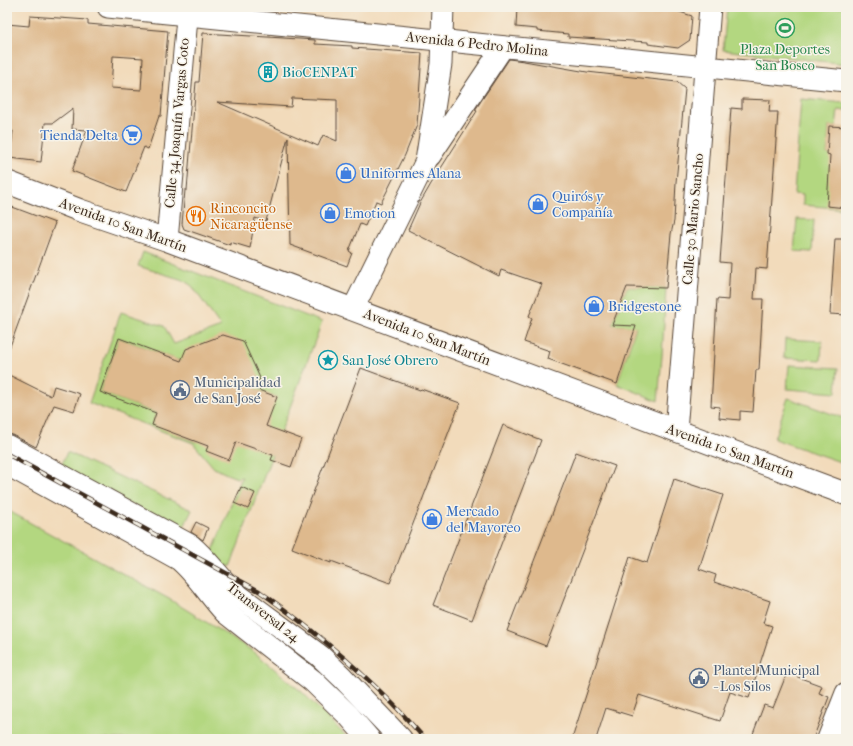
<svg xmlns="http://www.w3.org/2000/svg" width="853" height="746" viewBox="0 0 853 746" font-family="'IM FELL French Canon',serif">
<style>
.green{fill:#b3d780;stroke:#77804f;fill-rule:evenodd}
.building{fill:#deb98d;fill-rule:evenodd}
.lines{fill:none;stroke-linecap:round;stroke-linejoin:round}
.street-casing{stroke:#564536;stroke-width:23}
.secondary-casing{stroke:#564536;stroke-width:24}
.street{stroke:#fff;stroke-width:21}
.secondary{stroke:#fff;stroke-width:22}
.rail-casing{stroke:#3b2a1e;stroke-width:4.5}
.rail{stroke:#f7f3e8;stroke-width:3;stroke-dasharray:9;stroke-linecap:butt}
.labels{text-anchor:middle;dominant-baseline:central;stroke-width:3;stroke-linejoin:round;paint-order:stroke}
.street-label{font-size:14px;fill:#3b2a1e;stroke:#f7f3e8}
.leisure-label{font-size:14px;fill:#27864d;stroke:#f7f3e8}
.culture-label{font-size:14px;fill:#0d838f;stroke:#f7f3e8;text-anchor:start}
.shop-label{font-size:14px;fill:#366cbe;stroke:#f7f3e8;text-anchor:start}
.food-label{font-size:14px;fill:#c56008;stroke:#f7f3e8;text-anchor:start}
.service-label{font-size:14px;fill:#4e5e75;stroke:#f7f3e8;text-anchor:start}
</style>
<rect width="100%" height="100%" fill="#f7f3e8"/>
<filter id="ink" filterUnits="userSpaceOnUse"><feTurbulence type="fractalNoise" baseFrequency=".025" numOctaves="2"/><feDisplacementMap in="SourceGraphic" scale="8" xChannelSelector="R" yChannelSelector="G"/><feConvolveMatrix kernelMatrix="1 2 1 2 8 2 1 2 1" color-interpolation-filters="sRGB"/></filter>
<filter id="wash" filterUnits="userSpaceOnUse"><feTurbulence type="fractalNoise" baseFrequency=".012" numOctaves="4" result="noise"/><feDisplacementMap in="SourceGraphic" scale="16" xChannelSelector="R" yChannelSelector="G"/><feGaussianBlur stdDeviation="0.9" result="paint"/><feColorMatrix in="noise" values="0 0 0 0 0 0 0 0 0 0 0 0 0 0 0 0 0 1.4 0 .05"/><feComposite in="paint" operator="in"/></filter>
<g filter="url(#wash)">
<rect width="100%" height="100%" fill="#f2dbbb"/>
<g class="green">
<path d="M 727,7 L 846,7 L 846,64 L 723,50 Z"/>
<path d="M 801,99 L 846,103 L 846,111 L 838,110 L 836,127 L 829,126 L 827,154 L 835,155 L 846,172 L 846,209 L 803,205 L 803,195 L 794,194 Z"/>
<path d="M 797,219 L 814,220 L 812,252 L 794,251 Z"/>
<path d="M 143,252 L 322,322 L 230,567 L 210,558 L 242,477 L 237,478 L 229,475 L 214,468 L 193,443 L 89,403 L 121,312 L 164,326 L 174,344 L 221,327 L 192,286 L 183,280 L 138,266 ZM 119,338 L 256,389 L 277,397 L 196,442 L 178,435 L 183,423 L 152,425 L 156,413 L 100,392 Z"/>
<path d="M 627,287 L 666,288 L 662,356 L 658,401 L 617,384 L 636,327 L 612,325 Z"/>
<path d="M 785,339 L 822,341 L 821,360 L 784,358 Z"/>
<path d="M 789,365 L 838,368 L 836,393 L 787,389 Z"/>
<path d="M 788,398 L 846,419 L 846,464 L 774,439 Z"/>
<path d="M 67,452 L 192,510 L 180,535 L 60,469 Z"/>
<path d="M 7,510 L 169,599 L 253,651 L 303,693 L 349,739 L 7,739 Z"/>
</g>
<g id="blocks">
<g class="building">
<path d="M 517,7 L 664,7 L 692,16 L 690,40 L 678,48 L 648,44 L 648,42 L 568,37 L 568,34 L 537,31 L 537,29 L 516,27 Z"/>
<path d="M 30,16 L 88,20 L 88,24 L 168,31 L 161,116 L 159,116 L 148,149 L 144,147 L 126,192 L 72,171 L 87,130 L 72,129 L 73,108 L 53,123 L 45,123 L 41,162 L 10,158 L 13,131 L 7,130 L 7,24 L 29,26 ZM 113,56 L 143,58 L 141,90 L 111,88 Z"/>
<path d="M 203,33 L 315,40 L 315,44 L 352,46 L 352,48 L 422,53 L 417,125 L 405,155 L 381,203 L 376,201 L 365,226 L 360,224 L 349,251 L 352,253 L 347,266 L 290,245 L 288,137 L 266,221 L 255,218 L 250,248 L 230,242 L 230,245 L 184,229 L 182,224 L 185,190 L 187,190 L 196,82 L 199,82 ZM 292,98 L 337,100 L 337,141 L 323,135 L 318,146 L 217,102 L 291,107 Z"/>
<path d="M 509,59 L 524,61 L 587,72 L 677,82 L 685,89 L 676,182 L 674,221 L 671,234 L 666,288 L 627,287 L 612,325 L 636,326 L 617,384 L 548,359 L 550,351 L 524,342 L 532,318 L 529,316 L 542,284 L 501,270 L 499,276 L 408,230 L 420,203 L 431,184 L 477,111 L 475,110 Z"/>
<path d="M 742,99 L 770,100 L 769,112 L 778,112 L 767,269 L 756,268 L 754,299 L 763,299 L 759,370 L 756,370 L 753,412 L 740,411 L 740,420 L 719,418 L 720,407 L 711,406 L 717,299 L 728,300 L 730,263 L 720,262 L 731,108 L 742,109 Z"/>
<path d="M 829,126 L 846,127 L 846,208 L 827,206 L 830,155 L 827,154 Z"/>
<path d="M 7,205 L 55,223 L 9,349 L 7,349 Z"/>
<path d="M 835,239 L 846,239 L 846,315 L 830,314 Z"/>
<path d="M 223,335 L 243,341 L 260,378 L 256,389 L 277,397 L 266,426 L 301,439 L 291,467 L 271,460 L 273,455 L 236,442 L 229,460 L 206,451 L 208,446 L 152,425 L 156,413 L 100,392 L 119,338 L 181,361 L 186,349 Z"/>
<path d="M 361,368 L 420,390 L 421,389 L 460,403 L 390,583 L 331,561 L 331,563 L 292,548 Z"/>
<path d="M 7,374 L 51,396 L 54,386 L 80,394 L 74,411 L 54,405 L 36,447 L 13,435 L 7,434 Z"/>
<path d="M 503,425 L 541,440 L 472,620 L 433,605 Z"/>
<path d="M 576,452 L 615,466 L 546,646 L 507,631 Z"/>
<path d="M 674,479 L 723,495 L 699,569 L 716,575 L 714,582 L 770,601 L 763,623 L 772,626 L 749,698 L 730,692 L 720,721 L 639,695 L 632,716 L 606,708 L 596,739 L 572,739 L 630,557 L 647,563 Z"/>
<path d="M 241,487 L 255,493 L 248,509 L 234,503 Z"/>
<path d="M 196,522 L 208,528 L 203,540 L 191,532 Z"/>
<path d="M 787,673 L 822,686 L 819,693 L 829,697 L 813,739 L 751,739 L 764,705 L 773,708 Z"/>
</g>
</g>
</g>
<g filter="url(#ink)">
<use href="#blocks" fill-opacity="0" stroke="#564536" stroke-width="1"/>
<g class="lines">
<defs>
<g id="street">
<path d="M 108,7 L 846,81"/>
<path d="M 430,156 L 503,47"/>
<path d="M 167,240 L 188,7"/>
<path d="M 353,309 L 426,161 L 441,64 L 443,7"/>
<path d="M 676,431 L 710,7"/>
<path d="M 828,739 L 846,693"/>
</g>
<g id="secondary">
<path d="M 7,182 L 79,210 L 167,240 L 846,494"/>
<path d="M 7,446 L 191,546 C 209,561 221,581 239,596 L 320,656 L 342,677 L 401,739"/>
<path d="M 7,464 L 179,559 C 197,574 209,595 225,612 L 313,681 L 349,716 L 369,739"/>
</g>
</defs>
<use href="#street" class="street-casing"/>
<use href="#secondary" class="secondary-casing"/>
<use href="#street" class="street"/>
<use href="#secondary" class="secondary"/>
<defs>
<path id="rail" d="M 7,454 L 259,591 C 306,624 350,661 390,701 C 402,713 413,726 425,739"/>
</defs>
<use href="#rail" class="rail-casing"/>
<use href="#rail" class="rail"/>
</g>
</g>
<defs>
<symbol id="stadium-ring" viewBox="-11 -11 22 22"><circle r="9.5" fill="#f7f3e8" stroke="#2e9e5b" stroke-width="1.5"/><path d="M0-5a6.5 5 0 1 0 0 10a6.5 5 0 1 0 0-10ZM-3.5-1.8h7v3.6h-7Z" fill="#2e9e5b"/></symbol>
<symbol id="building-ring" viewBox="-11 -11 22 22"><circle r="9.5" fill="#f7f3e8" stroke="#0f9aa8" stroke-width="1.5"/><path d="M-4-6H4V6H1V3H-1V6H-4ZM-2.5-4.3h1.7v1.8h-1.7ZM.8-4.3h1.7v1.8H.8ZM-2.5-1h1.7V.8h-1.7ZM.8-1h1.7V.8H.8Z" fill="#0f9aa8"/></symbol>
<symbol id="supermarket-ring" viewBox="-11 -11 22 22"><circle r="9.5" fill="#f7f3e8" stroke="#3f7fe0" stroke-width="1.5"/><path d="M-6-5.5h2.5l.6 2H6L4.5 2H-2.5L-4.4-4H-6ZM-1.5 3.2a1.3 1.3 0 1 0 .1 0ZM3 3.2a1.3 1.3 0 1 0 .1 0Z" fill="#3f7fe0"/></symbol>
<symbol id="shop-ring" viewBox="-11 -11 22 22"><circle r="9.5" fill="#f7f3e8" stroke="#3f7fe0" stroke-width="1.5"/><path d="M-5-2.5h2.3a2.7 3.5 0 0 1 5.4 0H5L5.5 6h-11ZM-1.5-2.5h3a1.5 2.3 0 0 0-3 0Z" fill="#3f7fe0"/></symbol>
<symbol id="restaurant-ring" viewBox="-11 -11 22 22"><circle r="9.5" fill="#f7f3e8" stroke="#e8710a" stroke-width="1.5"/><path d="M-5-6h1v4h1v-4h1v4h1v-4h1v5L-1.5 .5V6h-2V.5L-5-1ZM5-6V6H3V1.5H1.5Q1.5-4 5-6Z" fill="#e8710a"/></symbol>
<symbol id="sight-ring" viewBox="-11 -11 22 22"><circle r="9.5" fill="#f7f3e8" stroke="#0f9aa8" stroke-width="1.5"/><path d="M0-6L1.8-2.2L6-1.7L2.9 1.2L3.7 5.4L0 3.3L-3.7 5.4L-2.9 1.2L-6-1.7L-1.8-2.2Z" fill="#0f9aa8"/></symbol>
<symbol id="civic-ring" viewBox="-11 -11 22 22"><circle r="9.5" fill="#f7f3e8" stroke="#5c6f8a" stroke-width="1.5"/><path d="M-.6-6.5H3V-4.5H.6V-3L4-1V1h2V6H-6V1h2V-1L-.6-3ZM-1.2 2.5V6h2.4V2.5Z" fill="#5c6f8a"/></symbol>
</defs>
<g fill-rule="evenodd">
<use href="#stadium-ring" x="774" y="17" width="22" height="22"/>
<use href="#building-ring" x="257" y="61" width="22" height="22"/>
<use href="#supermarket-ring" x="121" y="124" width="22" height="22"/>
<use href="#shop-ring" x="335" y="162" width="22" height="22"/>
<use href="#shop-ring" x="527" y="193" width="22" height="22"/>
<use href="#shop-ring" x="319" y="202" width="22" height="22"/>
<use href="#restaurant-ring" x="185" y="205" width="22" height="22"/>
<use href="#shop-ring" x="583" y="295" width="22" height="22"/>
<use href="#sight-ring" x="317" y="349" width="22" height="22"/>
<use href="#civic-ring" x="169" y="379" width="22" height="22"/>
<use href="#shop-ring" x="421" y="508" width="22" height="22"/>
<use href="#civic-ring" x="688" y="667" width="22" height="22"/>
</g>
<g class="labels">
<g class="street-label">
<text transform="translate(477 44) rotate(6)">Avenida 6 Pedro Molina</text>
<text transform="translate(177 123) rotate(-85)">Calle 34 Joaquín Vargas Coto</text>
<text transform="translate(693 219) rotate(-85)">Calle 30 Mario Sancho</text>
<text transform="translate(123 225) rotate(20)">Avenida 10 San Martín</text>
<text transform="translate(427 337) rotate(21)">Avenida 10 San Martín</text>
<text transform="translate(730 451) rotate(20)">Avenida 10 San Martín</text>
<text transform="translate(263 612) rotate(38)">Transversal 24</text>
</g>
<g class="leisure-label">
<text x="785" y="49">Plaza Deportes<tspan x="785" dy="16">San Bosco</tspan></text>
</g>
<g class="culture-label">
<text x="282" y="72">BioCENPAT</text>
<text x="342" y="360">San José Obrero</text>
</g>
<g class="shop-label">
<text x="118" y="135" text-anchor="end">Tienda Delta</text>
<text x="360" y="173">Uniformes Alana</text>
<text x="552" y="196">Quirós y<tspan x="552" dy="16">Compañía</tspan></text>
<text x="344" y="213">Emotion</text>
<text x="608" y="306">Bridgestone</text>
<text x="446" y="511">Mercado<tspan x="446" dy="16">del Mayoreo</tspan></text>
</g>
<g class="food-label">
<text x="210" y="208">Rinconcito<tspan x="210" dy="16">Nicaragüense</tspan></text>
</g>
<g class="service-label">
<text x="194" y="382">Municipalidad<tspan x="194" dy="16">de San José</tspan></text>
<text x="713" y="670">Plantel Municipal<tspan x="713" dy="16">- Los Silos</tspan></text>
</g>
</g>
<rect width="853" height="746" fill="none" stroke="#f7f3e8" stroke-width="24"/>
</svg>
